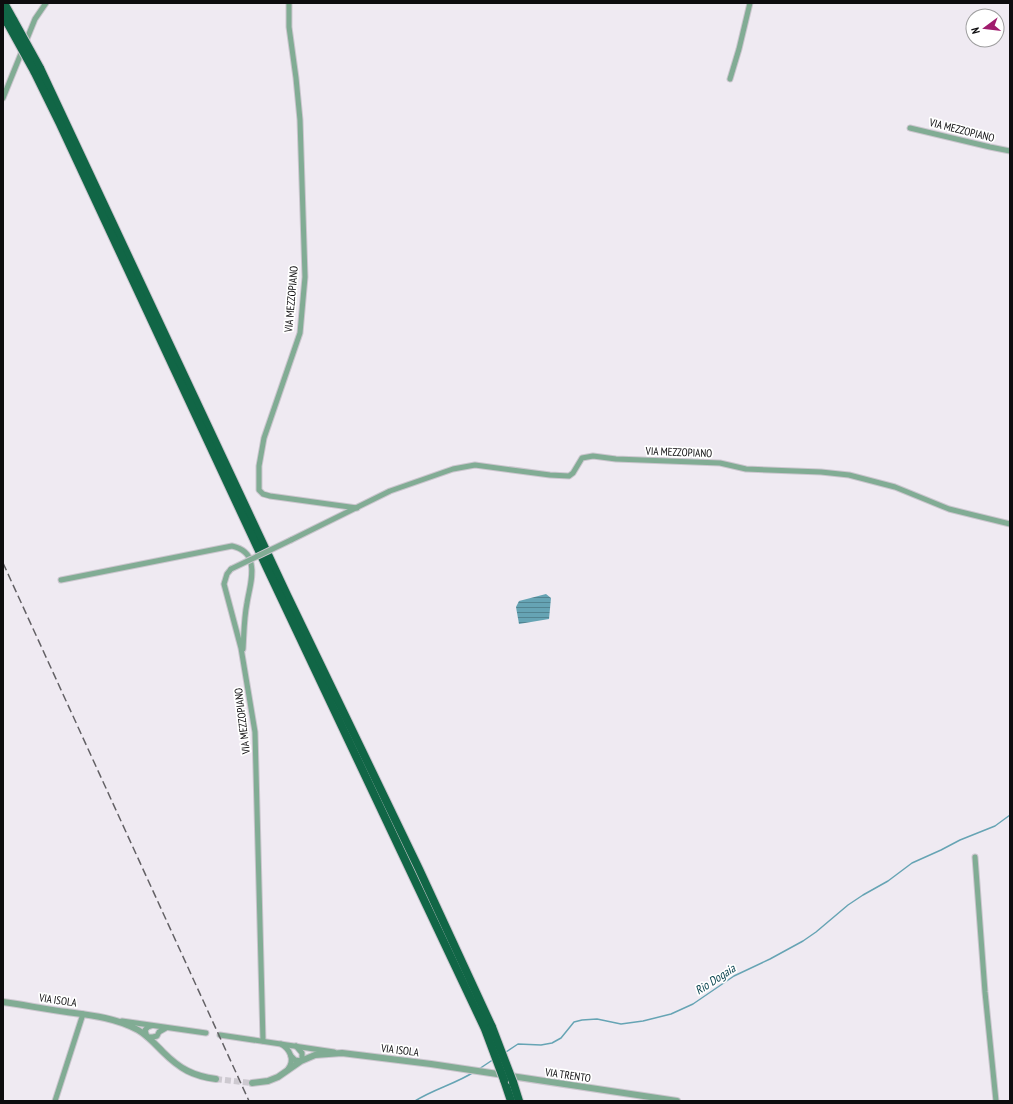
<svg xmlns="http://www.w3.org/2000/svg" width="1013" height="1104" viewBox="0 0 1013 1104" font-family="'PT Sans Narrow',sans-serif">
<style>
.water{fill:url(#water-rules)}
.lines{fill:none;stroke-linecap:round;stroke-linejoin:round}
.stream{stroke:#66a4b4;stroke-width:1.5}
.tertiary-tunnel{stroke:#cdc9d0;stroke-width:6;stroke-dasharray:6 3;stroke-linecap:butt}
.minor-casing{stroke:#cbc6ce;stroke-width:7}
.tertiary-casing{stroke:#cbc6ce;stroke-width:8}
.trunk-casing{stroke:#cbc6ce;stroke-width:10}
.minor{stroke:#81ac94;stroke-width:5}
.tertiary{stroke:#81ac94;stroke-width:6}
.trunk{stroke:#116646;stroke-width:8}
.rail{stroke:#636165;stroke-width:1.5;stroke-dasharray:8 4;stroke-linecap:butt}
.minor-bridge-casing{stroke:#cbc6ce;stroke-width:7;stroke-linecap:butt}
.trunk-bridge-casing{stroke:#cbc6ce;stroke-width:10;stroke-linecap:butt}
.minor-bridge{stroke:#81ac94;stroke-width:5}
.trunk-bridge{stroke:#116646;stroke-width:8}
.labels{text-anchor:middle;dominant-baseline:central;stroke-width:3.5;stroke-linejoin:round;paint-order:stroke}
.street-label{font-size:11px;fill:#0d0c0e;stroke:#fff}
.water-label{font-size:12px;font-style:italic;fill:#003d49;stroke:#fff}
</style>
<defs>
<pattern id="water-rules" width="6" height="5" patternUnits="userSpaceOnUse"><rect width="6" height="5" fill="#66a4b4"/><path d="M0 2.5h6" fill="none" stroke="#528491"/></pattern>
</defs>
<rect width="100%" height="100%" fill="#efeaf2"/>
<path class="water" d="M 546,594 L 551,598 L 549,619 L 519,624 L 516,607 L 519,601 Z"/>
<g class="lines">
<g class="stream">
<path d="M 506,1052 L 518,1044 L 541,1045 L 552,1043 L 561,1038 L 574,1022 L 582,1020 L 597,1019 L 621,1024 L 643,1021 L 671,1014 L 693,1004 L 734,976 L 770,959 L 803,941 L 816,932 L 848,905 L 863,895 L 888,881 L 912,863 L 941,850 L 960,840 L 995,826 L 1010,815"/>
<path d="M 479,1069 L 494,1059"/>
<path d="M 415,1101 C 434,1089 455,1084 474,1072"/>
</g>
<path class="tertiary-tunnel" d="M 216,1079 L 252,1083"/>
<defs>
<g id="minor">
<path d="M 289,3 L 289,27 L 296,78 L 300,120 L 305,277 L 300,333 L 264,438 L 259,466 L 259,490 L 263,494 L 270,496 L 357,508"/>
<path d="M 730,79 L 739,49 L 750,3"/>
<path d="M 3,98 L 35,19 L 46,3"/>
<path d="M 910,128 L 990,147 L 1010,151"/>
<path d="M 291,540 L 390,491 L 453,469 L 475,465 L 550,475 L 569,476 L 573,473 L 582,458 L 593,456 L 616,459 L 720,463 L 746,469 L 821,472 L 849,475 L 895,487 L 949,509 L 1010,524"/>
<path d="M 231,569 L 227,574 L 224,584 L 241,648 L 255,732 L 263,1041"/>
<path d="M 61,580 L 232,546 C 241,548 249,553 251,563 C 254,576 249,590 247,603 C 244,618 244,633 243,649"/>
<path d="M 975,857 L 985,992 L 996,1101"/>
<path d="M 122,1021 L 206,1033"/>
<path d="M 151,1026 L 148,1027 L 145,1030 L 147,1037 L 153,1037 L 157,1036 L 159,1032 L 166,1028"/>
<path d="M 220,1035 L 334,1052"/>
<path d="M 281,1044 C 290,1049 295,1060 288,1069"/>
<path d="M 291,1056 L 295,1060 L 301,1061 L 302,1059 L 302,1053 L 296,1046"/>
<path d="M 55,1101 L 83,1014"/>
</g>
<g id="tertiary">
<path d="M 3,1002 C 24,1005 45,1009 67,1012 C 90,1015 117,1018 138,1030 C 147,1035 155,1044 163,1052 C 180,1069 193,1076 216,1079"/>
<path d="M 252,1083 L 268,1081 L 278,1077 L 301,1061 L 315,1055 L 342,1053 L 431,1064 L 677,1101"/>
</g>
<g id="trunk">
<path d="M 4,3 L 14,21"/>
<path d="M 3,15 L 8,24"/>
<path d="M 40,68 L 287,595 L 419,869 L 492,1027"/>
<path d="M 34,71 L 60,124 L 267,568 L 485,1029"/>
<path d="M 504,1080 L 511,1101"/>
<path d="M 513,1082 L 519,1101"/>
</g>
</defs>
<use href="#minor" class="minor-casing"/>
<use href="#tertiary" class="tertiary-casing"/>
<use href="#trunk" class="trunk-casing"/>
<use href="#minor" class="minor"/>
<use href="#tertiary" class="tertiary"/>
<use href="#trunk" class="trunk"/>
<path class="rail" d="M 3,563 L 249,1101"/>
<defs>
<path id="minor-bridge" d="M 231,569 L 291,540"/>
<g id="trunk-bridge">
<path d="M 14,21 L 40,68"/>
<path d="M 8,24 L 34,71"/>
<path d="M 492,1027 L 513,1082"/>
<path d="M 485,1029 L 504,1080"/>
</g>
</defs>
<use href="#minor-bridge" class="minor-bridge-casing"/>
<use href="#trunk-bridge" class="trunk-bridge-casing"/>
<use href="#minor-bridge" class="minor-bridge"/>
<use href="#trunk-bridge" class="trunk-bridge"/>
</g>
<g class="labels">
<g class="street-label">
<text transform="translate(962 130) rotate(14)">VIA MEZZOPIANO</text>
<text transform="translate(291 299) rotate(-85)">VIA MEZZOPIANO</text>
<text transform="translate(679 452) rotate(2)">VIA MEZZOPIANO</text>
<text transform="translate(242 721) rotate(-97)">VIA MEZZOPIANO</text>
<text transform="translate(58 1000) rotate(8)">VIA ISOLA</text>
<text transform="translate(400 1050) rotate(7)">VIA ISOLA</text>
<text transform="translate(568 1075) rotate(8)">VIA TRENTO</text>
</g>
<g class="water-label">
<text transform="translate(715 979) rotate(-33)">Rio Dogaia</text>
</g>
</g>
<rect width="1013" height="1104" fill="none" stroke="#0d0c0e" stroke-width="8"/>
<g transform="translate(985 28) rotate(255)"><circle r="19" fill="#ffffff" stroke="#9e9e9f"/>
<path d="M0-3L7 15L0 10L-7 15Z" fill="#a01c6d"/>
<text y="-6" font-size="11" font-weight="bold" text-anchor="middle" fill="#0d0c0e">N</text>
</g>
</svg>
